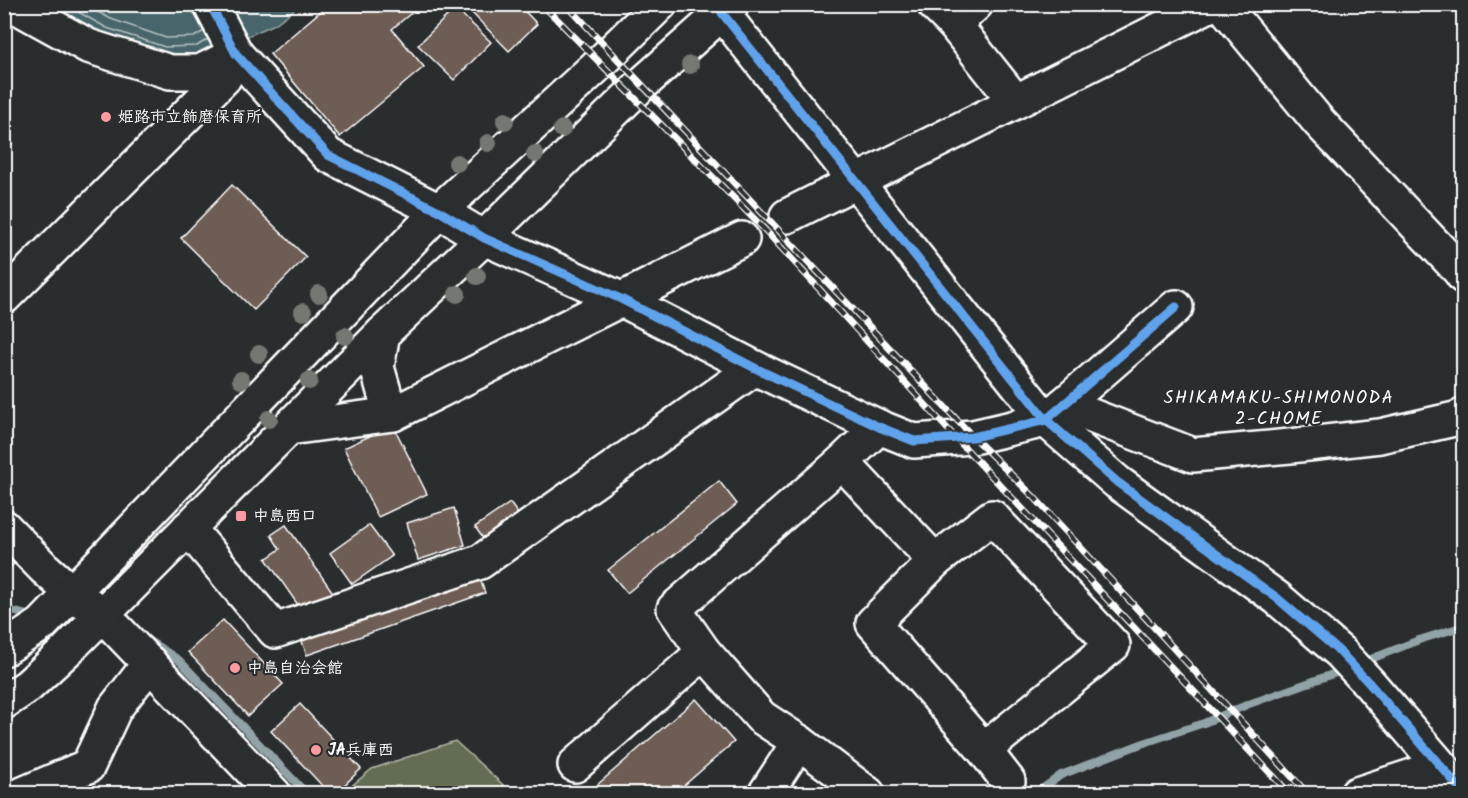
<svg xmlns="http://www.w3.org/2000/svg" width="1468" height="798" viewBox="0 0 1468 798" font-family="Kalam,'Klee One',sans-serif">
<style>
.green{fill:#646d53;stroke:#b2b6a9;stroke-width:1.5}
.water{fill:#47656a;stroke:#91a3a6;stroke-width:1.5}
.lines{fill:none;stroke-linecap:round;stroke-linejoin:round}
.shore{stroke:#b5c1c3;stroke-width:1.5}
.stream{stroke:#91a3a6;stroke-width:8}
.building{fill:#6d5d54;stroke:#fff;stroke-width:1.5}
.minor-casing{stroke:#fff;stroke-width:38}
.minor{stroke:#2a2d2e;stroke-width:33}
.rail-casing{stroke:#fff;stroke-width:7}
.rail{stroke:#2a2d2e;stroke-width:4.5;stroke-dasharray:14;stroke-linecap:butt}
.cycleway-casing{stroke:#2a2d2e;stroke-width:13}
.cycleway{stroke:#60a3ed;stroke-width:9}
.tree{fill:#757872}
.poi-dot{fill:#ff9aa2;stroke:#2a2d2e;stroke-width:2}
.labels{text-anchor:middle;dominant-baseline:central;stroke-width:4.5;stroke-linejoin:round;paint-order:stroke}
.poi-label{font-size:16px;font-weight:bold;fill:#fff;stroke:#2a2d2e;text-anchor:start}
.neighbourhood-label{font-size:18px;letter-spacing:1.5px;fill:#fff;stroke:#2a2d2e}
</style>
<rect width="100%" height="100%" fill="#2a2d2e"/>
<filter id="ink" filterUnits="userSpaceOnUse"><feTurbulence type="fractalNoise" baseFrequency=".0167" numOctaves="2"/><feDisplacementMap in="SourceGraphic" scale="12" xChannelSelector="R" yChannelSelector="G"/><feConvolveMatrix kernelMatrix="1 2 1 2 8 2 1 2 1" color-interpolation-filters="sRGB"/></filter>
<g filter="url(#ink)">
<path class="green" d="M 455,741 L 512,793 L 343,793 L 372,769 Z"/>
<path class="water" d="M 36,5 L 300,5 L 275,24 L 216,50 L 201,60 L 163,61 L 102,40 Z"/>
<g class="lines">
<g class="shore">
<path d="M 64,4 L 107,28 L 165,47 L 197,46 L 208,39"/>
<path d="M 83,4 L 111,19 L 166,38 L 194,37 L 204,31"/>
</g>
<g class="stream">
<path d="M 4,609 L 35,617"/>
<path d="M 145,638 L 179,660 L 307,794"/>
<path d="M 1361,663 L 1419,640 L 1464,626"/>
<path d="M 1035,794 L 1061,775 L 1141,744 L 1204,723 L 1249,704 L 1344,670"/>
</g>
</g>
<g class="building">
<path d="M 329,4 L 422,4 L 392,29 L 424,67 L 340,137 L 270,54 Z"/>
<path d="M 476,4 L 518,4 L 537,24 L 509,51 L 470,11 Z"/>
<path d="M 455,8 L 491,42 L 454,80 L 418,45 Z"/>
<path d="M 232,185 L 306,257 L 254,310 L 181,238 Z"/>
<path d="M 393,425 L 427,494 L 378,517 L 344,448 Z"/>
<path d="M 719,481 L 737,504 L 627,593 L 608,570 Z"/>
<path d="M 510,503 L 523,521 L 488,545 L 475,527 Z"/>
<path d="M 454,508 L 465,545 L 418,560 L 407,523 Z"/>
<path d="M 286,525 L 334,594 L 305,615 L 266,559 L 280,549 L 271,535 Z"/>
<path d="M 369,525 L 392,556 L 352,584 L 330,553 Z"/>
<path d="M 4,546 L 17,562 L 4,571 Z"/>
<path d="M 478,573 L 485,593 L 307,655 L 299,634 Z"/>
<path d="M 223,620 L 283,684 L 248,716 L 188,652 Z"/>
<path d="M 696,699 L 734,742 L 674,794 L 604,794 L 597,785 Z"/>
<path d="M 300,704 L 361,769 L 335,794 L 330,794 L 271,731 Z"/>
</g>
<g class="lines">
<defs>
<g id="minor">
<path d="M 12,4 L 88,46 L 170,72 L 200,72 L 236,54"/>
<path d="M 210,4 L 236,54 L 328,155 L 439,211 L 484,238 L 621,299 L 755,368 L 879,427 L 914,441 L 973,437 L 1046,420 L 1176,307"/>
<path d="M 722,4 L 722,13 L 1046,420 L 1117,482 L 1277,598 L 1340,652 L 1369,683 L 1464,793"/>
<path d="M 934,4 L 954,24 L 976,4"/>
<path d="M 1222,4 L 1319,122 L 1459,270 L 1464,277"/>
<path d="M 954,24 L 1015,101"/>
<path d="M 787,216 L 1211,4"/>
<path d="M 4,297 L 224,78 L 236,54"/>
<path d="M 383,333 L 377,367 L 385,395 L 393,414"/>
<path d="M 1063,405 L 1193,455 L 1290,446 L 1380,436 L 1459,418 L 1464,415"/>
<path d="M 289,428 L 393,414 L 742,239"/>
<path d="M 842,462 L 935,561 L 992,517 L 1113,645 L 984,750"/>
<path d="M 4,527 L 44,568 L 72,593 L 102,614 L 274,794"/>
<path d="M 188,528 L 275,631 L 480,562 L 755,368"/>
<path d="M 935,561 L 873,623 L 984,750 L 1008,781"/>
<path d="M 4,649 L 42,624 L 439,211 L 600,63 L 660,4"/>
<path d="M 4,702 L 28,686 L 67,650 L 383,333 L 484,238 L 641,85 L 732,4"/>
<path d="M 575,765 L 704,652"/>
<path d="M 23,794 L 88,766 L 115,708 L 150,663"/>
<path d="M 765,794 L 799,742"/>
<path d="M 868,794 L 799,742 L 761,717 L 704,652 L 674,609 L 842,462 L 879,427"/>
<path d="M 1357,794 L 1440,767"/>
</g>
</defs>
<use href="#minor" class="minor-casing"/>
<use href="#minor" class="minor"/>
<defs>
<g id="rail">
<path d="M 542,4 L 766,231 L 955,437 L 1290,794"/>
<path d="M 566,4 L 973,437 L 1034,497 L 1308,794"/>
</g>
</defs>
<use href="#rail" class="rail-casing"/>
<use href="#rail" class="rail"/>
<defs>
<g id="cycleway">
<path d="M 210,4 L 236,54 L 328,155 L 439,211 L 484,238 L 621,299 L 755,368 L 879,427 L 914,441 L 973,437 L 1046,420 L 1176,307"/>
<path d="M 722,4 L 722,13 L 1046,420 L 1117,482 L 1277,598 L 1340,652 L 1369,683 L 1464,793"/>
</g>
</defs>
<use href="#cycleway" class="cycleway-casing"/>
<use href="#cycleway" class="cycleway"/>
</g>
<g class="tree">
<circle cx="690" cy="65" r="9"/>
<circle cx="505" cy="121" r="9"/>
<circle cx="562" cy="129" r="9"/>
<circle cx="488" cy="143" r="9"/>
<circle cx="535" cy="154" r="9"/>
<circle cx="457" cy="163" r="9"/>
<circle cx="477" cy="276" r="9"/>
<circle cx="319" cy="294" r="9"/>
<circle cx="457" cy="294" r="9"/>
<circle cx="303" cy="312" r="9"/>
<circle cx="345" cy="336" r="9"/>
<circle cx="259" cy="354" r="9"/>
<circle cx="241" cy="380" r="9"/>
<circle cx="309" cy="381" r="9"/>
<circle cx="269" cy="419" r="9"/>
</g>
</g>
<g class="poi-dot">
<circle cx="106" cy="117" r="6"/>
<rect x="235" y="510" width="12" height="12" rx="3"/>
<circle cx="235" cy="668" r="6"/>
<circle cx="316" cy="750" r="6"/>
</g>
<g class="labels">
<g class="poi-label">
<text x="118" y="117">姫路市立飾磨保育所</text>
<text x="253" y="516">中島西口</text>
<text x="247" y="668">中島自治会館</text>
<text x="328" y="750">JA兵庫西</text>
</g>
<g class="neighbourhood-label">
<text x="1279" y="398">SHIKAMAKU-SHIMONODA<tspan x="1279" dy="21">2-CHOME</tspan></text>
</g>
</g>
<rect width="1468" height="798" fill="none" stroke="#2a2d2e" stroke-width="24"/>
<rect x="12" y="12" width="1444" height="774" fill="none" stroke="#fff" stroke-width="2" filter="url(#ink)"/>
</svg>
